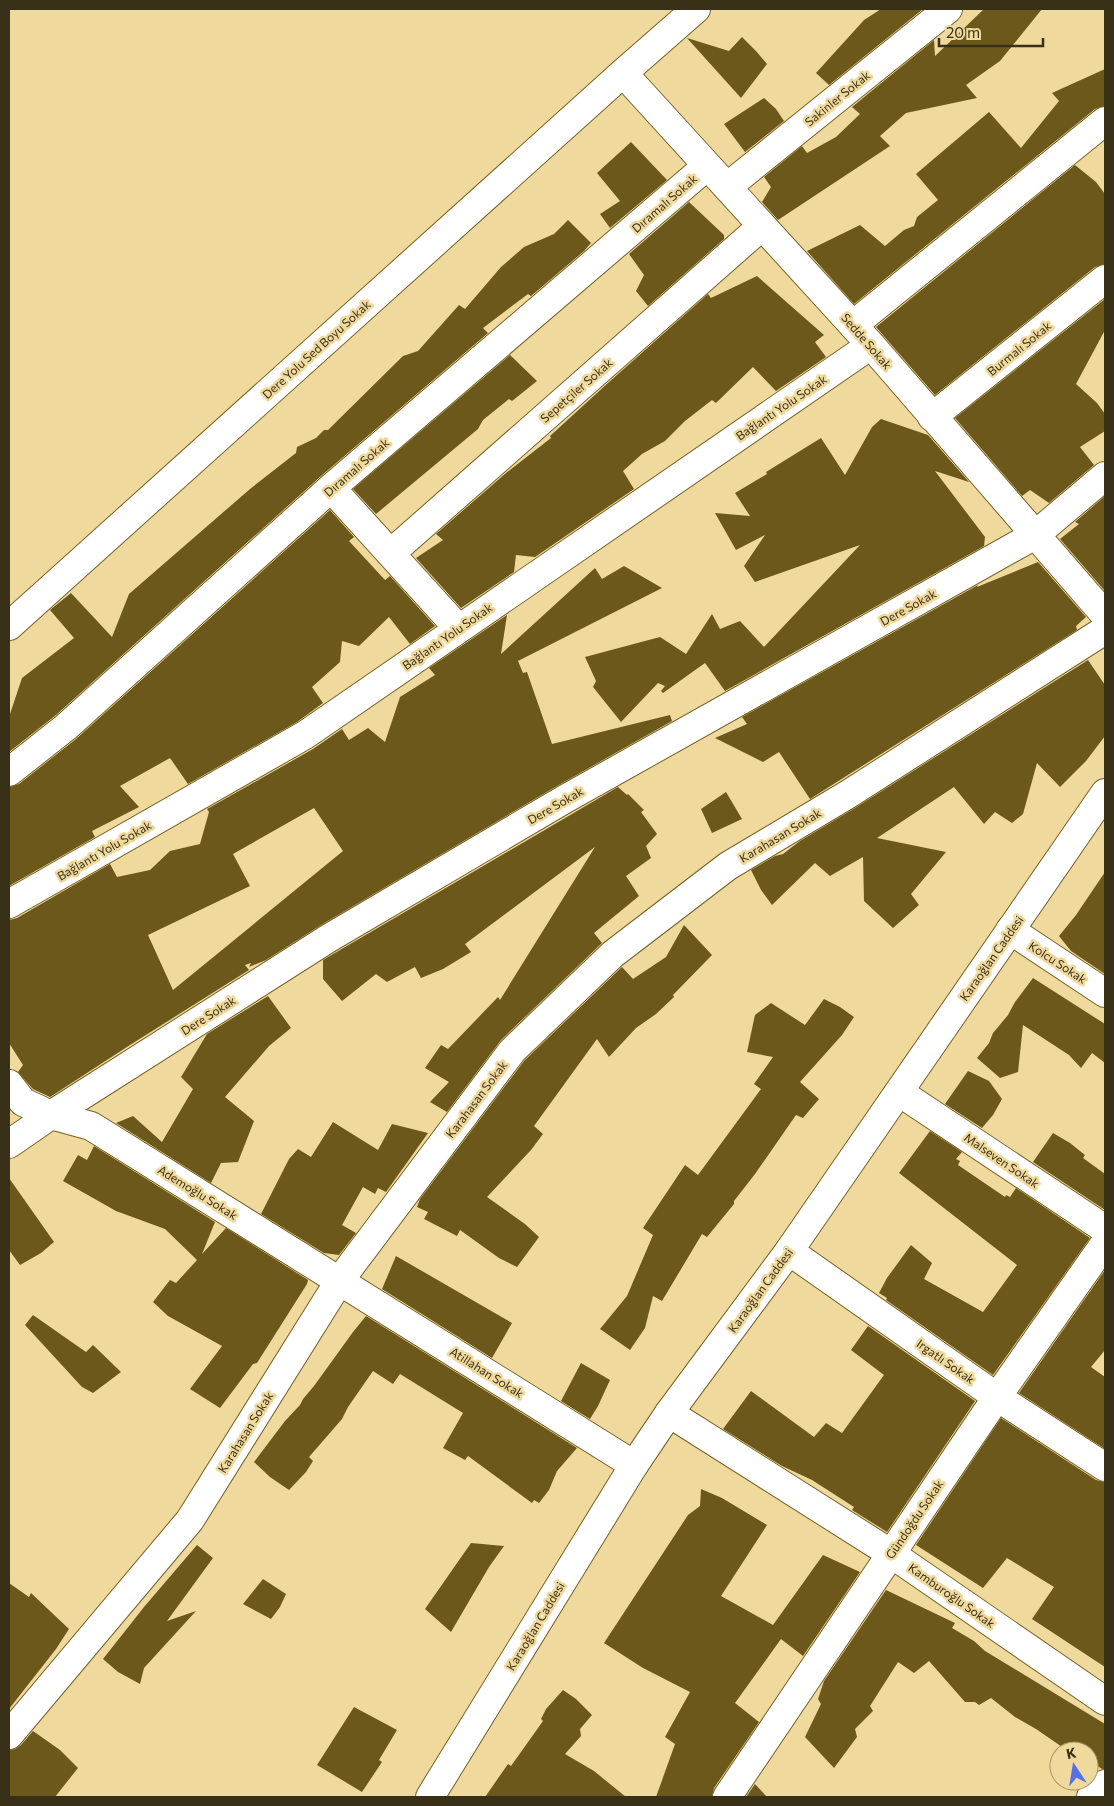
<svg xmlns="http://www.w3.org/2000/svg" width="1114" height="1806" viewBox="0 0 1114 1806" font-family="Commissioner,sans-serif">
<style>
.building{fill:#6c581a;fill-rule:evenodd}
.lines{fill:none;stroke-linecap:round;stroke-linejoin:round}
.minor-casing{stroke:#766226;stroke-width:30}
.minor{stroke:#fff;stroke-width:28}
.labels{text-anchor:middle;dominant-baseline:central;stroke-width:5;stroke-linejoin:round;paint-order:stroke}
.street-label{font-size:12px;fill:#393018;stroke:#f0d99c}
</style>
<rect width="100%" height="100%" fill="#f0d99c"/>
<g class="building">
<path d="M 881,9 L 923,9 L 829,85 L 816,73 L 864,20 Z"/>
<path d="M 984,9 L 1042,9 L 1000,61 L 966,85 L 977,98 L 906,113 L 880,136 L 890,146 L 778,220 L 762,202 L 771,187 L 764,177 L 802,146 L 807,153 L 836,137 L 860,114 L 852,107 L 934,40 L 935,56 Z"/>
<path d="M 742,37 L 756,51 L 767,64 L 741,98 L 687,38 L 729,51 Z"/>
<path d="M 1105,69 L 1105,106 L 1095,109 L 854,304 L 807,251 L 860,225 L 885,246 L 904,230 L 914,226 L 917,217 L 938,200 L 916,174 L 989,112 L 1021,148 L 1059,101 L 1052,93 Z"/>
<path d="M 764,98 L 776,109 L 784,121 L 745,152 L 724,124 Z"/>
<path d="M 631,142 L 667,180 L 610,228 L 600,214 L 620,201 L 597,173 Z"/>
<path d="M 1075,165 L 1096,182 L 1105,194 L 1105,264 L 1095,267 L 935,395 L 876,327 Z"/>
<path d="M 689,202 L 724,235 L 724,239 L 648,306 L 636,291 L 644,275 L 629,254 Z"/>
<path d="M 568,220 L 591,243 L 584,251 L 531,296 L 528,294 L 483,328 L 488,333 L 321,476 L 56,715 L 9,752 L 9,717 L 22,678 L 74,638 L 50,610 L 71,593 L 112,637 L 129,594 L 250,489 L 296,453 L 297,447 L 316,438 L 324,430 L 328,430 L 403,356 L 418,351 L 459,305 L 465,309 L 501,267 L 524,247 L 554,234 Z"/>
<path d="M 757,276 L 824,335 L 815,342 L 826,357 L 776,391 L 753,367 L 716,403 L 712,400 L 685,421 L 665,441 L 642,454 L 623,471 L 634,489 L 535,557 L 516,555 L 514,572 L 461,608 L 416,558 L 443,540 L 436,534 L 506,473 L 551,438 L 550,436 L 608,383 L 708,294 L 711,298 Z"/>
<path d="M 1105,299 L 1105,330 L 1076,384 L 1097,403 L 1105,414 L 1105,431 L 1080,447 L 1094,465 L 1049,503 L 1030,490 L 1022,496 L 955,418 Z"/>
<path d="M 510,355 L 537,381 L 512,401 L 509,399 L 483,420 L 478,429 L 376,514 L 353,489 Z"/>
<path d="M 881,419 L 928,435 L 969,482 L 935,471 L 985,537 L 984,546 L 725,691 L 705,663 L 663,693 L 661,691 L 665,686 L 658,683 L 621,722 L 593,687 L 596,681 L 585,657 L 660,637 L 686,654 L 712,614 L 720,629 L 740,621 L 764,647 L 860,545 L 755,582 L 744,566 L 765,535 L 736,550 L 715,513 L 750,516 L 735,493 L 767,474 L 766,472 L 821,438 L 845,475 L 872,427 Z"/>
<path d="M 1105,496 L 1105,591 L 1060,539 L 1079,524 L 1075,522 Z"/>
<path d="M 330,510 L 354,537 L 349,541 L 385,580 L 390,576 L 435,626 L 410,644 L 389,617 L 359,646 L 342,641 L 340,662 L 312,687 L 323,703 L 297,722 L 188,784 L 170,758 L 120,786 L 139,807 L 92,831 L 95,837 L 9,886 L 9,787 L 19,784 L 76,739 Z"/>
<path d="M 1038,562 L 1086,617 L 1076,626 L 1077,630 L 810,799 L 779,752 L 763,762 L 715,738 L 747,724 L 742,717 L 978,585 L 977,587 Z"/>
<path d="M 624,566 L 662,588 L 518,661 L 523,673 L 527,672 L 552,744 L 670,715 L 672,721 L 557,786 L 321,925 L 266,960 L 249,967 L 251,963 L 245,965 L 249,970 L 130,1045 L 50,1097 L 33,1089 L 18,1072 L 23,1065 L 9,1043 L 9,920 L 17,918 L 110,864 L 117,877 L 150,870 L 170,851 L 200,844 L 209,812 L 207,809 L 313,749 L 342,729 L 349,740 L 368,728 L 385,742 L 400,697 L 435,675 L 429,668 L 507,615 L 501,654 L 595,568 L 602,579 ZM 314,808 L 343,851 L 173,990 L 148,935 L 250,886 L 233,854 Z"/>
<path d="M 1088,660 L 1105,685 L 1105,736 L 1086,761 L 1060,787 L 1037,763 L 1023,814 L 1012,823 L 995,812 L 984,824 L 954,787 L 877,838 L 946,852 L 911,894 L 919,905 L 893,928 L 864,901 L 863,857 L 830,876 L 815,863 L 772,905 L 761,890 L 751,870 L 775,856 L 783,854 L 800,841 L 855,808 Z"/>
<path d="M 618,787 L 627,795 L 628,794 L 644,810 L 641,812 L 657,834 L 646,846 L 651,858 L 626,876 L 639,896 L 594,933 L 602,943 L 501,1040 L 447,1112 L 430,1102 L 449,1082 L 425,1068 L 441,1045 L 448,1049 L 498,997 L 500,1000 L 595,847 L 465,944 L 471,952 L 443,969 L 421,978 L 415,967 L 387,982 L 376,974 L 342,1001 L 323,979 L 323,960 Z"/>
<path d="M 726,792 L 742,819 L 712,833 L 701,809 Z"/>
<path d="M 1105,872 L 1105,974 L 1071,951 L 1059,936 L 1076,915 Z"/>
<path d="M 684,925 L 712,955 L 673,995 L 674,997 L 656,1014 L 636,1028 L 609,1057 L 597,1039 L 534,1126 L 543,1134 L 531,1150 L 487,1197 L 525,1224 L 539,1237 L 517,1267 L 499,1258 L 460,1230 L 457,1236 L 424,1219 L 428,1212 L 417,1207 L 420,1199 L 524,1061 L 622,967 L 633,979 L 666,957 Z"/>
<path d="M 1033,978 L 1105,1024 L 1105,1063 L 1092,1053 L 1081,1068 L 1069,1055 L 1023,1025 L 1018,1072 L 1000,1078 L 977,1058 L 989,1043 L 993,1033 L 1008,1015 L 1015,1002 Z"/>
<path d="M 268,996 L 291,1028 L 269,1046 L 225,1097 L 254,1121 L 238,1162 L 221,1163 L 211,1183 L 116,1123 L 133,1116 L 162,1142 L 193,1089 L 181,1077 L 207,1034 Z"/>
<path d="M 824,999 L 840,1007 L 854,1017 L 842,1035 L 800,1082 L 819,1099 L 803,1118 L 796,1115 L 755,1174 L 734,1201 L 734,1204 L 707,1237 L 702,1234 L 662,1301 L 653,1296 L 645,1328 L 630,1350 L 600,1329 L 627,1296 L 653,1235 L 643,1228 L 685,1165 L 698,1175 L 761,1089 L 754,1084 L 773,1057 L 747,1052 L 755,1015 L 771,1003 L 805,1025 Z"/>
<path d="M 968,1071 L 989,1081 L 1002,1099 L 993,1115 L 982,1128 L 945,1104 Z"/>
<path d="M 333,1122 L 378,1150 L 392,1124 L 428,1133 L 386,1192 L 378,1188 L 375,1194 L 363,1187 L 342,1225 L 356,1233 L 339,1255 L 324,1253 L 261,1214 L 289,1159 L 298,1149 L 311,1157 Z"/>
<path d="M 930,1131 L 962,1152 L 956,1159 L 960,1161 L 958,1165 L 1005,1197 L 1006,1195 L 1010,1197 L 1016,1188 L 1090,1238 L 993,1375 L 886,1300 L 887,1298 L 879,1293 L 887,1278 L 911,1245 L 932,1263 L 924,1279 L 983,1312 L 1017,1265 L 899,1173 Z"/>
<path d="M 1053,1133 L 1070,1143 L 1085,1155 L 1083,1158 L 1105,1174 L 1105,1210 L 1033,1162 Z"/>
<path d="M 94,1146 L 215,1222 L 202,1254 L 226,1228 L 308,1280 L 307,1284 L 257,1363 L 253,1364 L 220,1408 L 190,1389 L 222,1346 L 168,1316 L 153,1302 L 170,1280 L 176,1283 L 197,1260 L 165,1229 L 116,1211 L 63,1181 L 78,1155 L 87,1160 Z"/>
<path d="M 9,1178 L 54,1242 L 41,1253 L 20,1265 L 9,1250 Z"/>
<path d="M 396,1256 L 512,1323 L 492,1358 L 382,1289 Z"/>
<path d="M 1105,1270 L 1105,1350 L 1091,1367 L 1105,1377 L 1105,1449 L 1019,1393 Z"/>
<path d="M 33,1315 L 86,1352 L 93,1345 L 121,1372 L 93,1393 L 82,1387 L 25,1325 Z"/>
<path d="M 366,1316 L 577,1448 L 557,1471 L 549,1490 L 539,1503 L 534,1500 L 532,1503 L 468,1456 L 465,1460 L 443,1448 L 463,1413 L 400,1374 L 393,1384 L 373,1371 L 348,1407 L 342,1419 L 309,1457 L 313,1461 L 306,1472 L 289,1490 L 270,1477 L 254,1462 L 285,1421 L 300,1405 L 303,1399 L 314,1386 L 353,1332 Z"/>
<path d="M 868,1326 L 975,1401 L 887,1532 L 852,1510 L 854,1507 L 812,1480 L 782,1466 L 723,1429 L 751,1391 L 814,1437 L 826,1423 L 842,1433 L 884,1375 L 851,1350 Z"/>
<path d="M 581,1363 L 610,1380 L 598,1406 L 590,1419 L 561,1401 Z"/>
<path d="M 1001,1418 L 1096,1480 L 1105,1482 L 1105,1667 L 1032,1619 L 1054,1587 L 1007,1558 L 983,1588 L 916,1545 Z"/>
<path d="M 701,1489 L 722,1498 L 767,1525 L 721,1596 L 773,1625 L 823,1555 L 860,1572 L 803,1656 L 781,1639 L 735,1703 L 759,1722 L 714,1788 L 712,1797 L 656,1797 L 675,1744 L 665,1737 L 690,1692 L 643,1668 L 604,1643 L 688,1515 L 700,1506 Z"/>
<path d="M 471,1543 L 504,1546 L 489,1567 L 451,1632 L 425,1609 Z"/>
<path d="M 197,1545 L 213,1558 L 167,1621 L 196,1611 L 144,1668 L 140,1684 L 118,1672 L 103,1659 L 144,1607 Z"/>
<path d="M 263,1579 L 286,1594 L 280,1607 L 271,1619 L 243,1604 Z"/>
<path d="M 9,1583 L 29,1597 L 31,1593 L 69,1629 L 56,1649 L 9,1709 Z"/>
<path d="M 886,1590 L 955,1623 L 952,1628 L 974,1641 L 985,1651 L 1105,1724 L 1105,1769 L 1102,1769 L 1089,1760 L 1089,1751 L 1074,1751 L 1070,1748 L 1068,1751 L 1036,1729 L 1015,1717 L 991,1698 L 979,1705 L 975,1702 L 965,1702 L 929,1661 L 914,1673 L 898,1662 L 870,1706 L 873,1711 L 855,1729 L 857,1737 L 834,1768 L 805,1737 L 821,1704 L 818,1699 L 824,1681 Z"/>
<path d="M 563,1690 L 576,1699 L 592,1715 L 580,1729 L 581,1736 L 565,1754 L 594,1771 L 626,1797 L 485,1797 L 508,1764 L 511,1766 L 543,1721 L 541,1719 L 546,1709 Z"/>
<path d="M 354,1707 L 397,1730 L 379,1760 L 382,1762 L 362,1792 L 317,1765 Z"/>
<path d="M 33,1731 L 60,1750 L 78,1768 L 55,1797 L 9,1797 L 9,1750 L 15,1749 L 21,1745 Z"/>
<path d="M 755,1784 L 767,1797 L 746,1797 Z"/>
</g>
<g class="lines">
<defs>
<g id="minor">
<path d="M 623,73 L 871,345 L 1105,615"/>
<path d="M 727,187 L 948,9"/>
<path d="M 853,325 L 1105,121"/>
<path d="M 932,417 L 1105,279"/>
<path d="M 331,488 L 458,628"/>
<path d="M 391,553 L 762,226"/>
<path d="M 9,626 L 623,73 L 696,9"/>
<path d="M 9,772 L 66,727 L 331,488 L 707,166"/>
<path d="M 9,904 L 305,735 L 871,345"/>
<path d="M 1010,930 L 1105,993"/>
<path d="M 9,1084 L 23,1102 L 51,1115 L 91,1126 L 634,1465"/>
<path d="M 899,1092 L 1105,1229"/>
<path d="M 9,1144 L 51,1115 L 329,938 L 565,799 L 1035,535 L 1105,476"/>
<path d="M 789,1251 L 997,1397 L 1105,1467"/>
<path d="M 669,1413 L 890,1553 L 1105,1701"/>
<path d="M 9,1735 L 190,1520 L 340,1280 L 512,1051 L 613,954 L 728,866 L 847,795 L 1105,630"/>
<path d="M 430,1797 L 634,1465 L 669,1413 L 789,1251 L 1105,793"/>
<path d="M 727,1797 L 997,1397 L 1105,1243"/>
<path d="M 1091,1797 L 1105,1784"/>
</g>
</defs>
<use href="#minor" class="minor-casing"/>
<use href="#minor" class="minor"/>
</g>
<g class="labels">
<g class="street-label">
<text transform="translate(837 98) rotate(-39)">Sakinler Sokak</text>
<text transform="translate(664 203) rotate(-41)">Dıramalı Sokak</text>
<text transform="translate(867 341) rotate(49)">Sedde Sokak</text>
<text transform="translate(1019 348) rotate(-39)">Burmalı Sokak</text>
<text transform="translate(316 349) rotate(-42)">Dere Yolu Sed Boyu Sokak</text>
<text transform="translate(576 390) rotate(-41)">Sepetçiler Sokak</text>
<text transform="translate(781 407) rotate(-34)">Bağlantı Yolu Sokak</text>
<text transform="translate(356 467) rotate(-41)">Dıramalı Sokak</text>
<text transform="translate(908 607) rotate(-29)">Dere Sokak</text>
<text transform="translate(447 636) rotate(-35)">Bağlantı Yolu Sokak</text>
<text transform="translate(555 805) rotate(-30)">Dere Sokak</text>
<text transform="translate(780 835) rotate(-31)">Karahasan Sokak</text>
<text transform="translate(104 850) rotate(-30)">Bağlantı Yolu Sokak</text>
<text transform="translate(991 958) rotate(-55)">Karaoğlan Caddesi</text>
<text transform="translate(1058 962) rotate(33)">Kolcu Sokak</text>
<text transform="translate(208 1015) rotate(-32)">Dere Sokak</text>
<text transform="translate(476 1099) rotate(-53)">Karahasan Sokak</text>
<text transform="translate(1002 1160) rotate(34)">Malseven Sokak</text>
<text transform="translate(198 1192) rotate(32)">Ademoğlu Sokak</text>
<text transform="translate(760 1290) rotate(-54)">Karaoğlan Caddesi</text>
<text transform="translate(946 1361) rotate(35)">Irgatlı Sokak</text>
<text transform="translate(487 1372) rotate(32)">Atillahan Sokak</text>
<text transform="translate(245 1432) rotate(-58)">Karahasan Sokak</text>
<text transform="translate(914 1519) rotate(-56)">Gündoğdu Sokak</text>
<text transform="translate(952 1595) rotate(35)">Kamburoğlu Sokak</text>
<text transform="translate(535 1626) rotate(-59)">Karaoğlan Caddesi</text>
</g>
</g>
<rect width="1114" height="1806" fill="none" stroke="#393018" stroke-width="20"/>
<g transform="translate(1074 1766) rotate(348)"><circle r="24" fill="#f0d99c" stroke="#a79567"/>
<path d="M0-4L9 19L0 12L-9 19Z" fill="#5671e7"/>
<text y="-8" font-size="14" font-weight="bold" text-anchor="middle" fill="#393018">K</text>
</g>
<path d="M939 38v8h104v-8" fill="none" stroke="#393018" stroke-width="2.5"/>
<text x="946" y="38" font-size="15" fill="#393018" stroke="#f0d99c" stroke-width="4" paint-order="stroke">20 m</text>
</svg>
